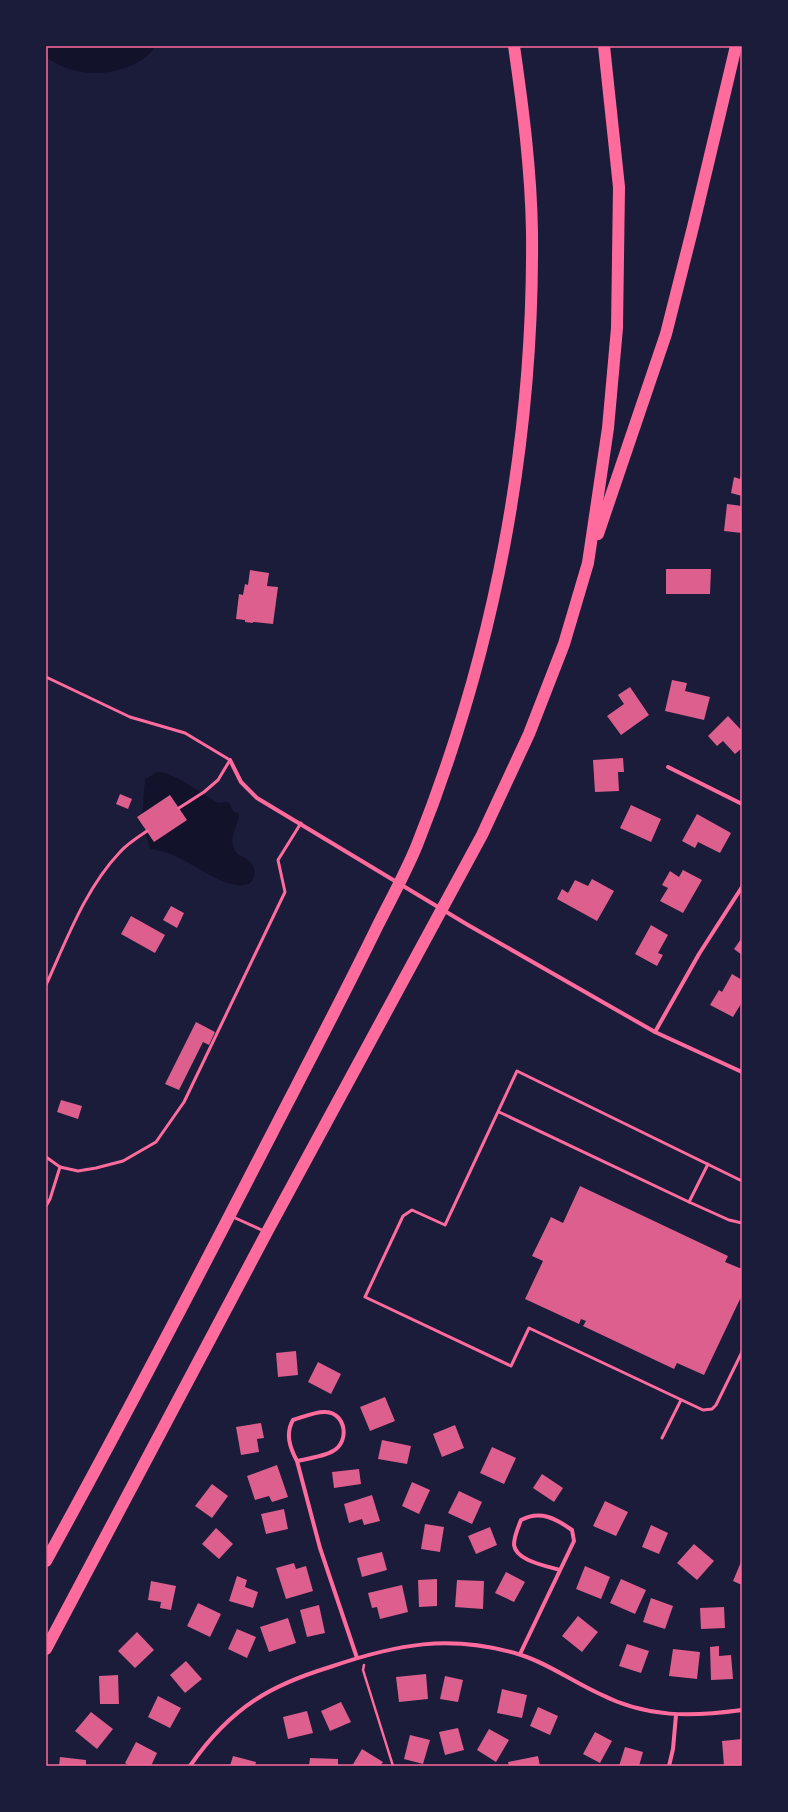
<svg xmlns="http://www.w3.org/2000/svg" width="788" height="1812" viewBox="0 0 788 1812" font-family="Bitter,serif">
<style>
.water{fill:#12122b}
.building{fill:#dd5f8e}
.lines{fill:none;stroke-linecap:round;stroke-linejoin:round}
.path{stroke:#ff6b9d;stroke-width:2.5}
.service{stroke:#ff6b9d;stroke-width:3}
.minor{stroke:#ff6b9d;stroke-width:4}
.motorway{stroke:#ff6b9d;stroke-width:12}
.neatline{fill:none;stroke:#ff6b9d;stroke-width:1.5}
</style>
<rect width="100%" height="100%" fill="#1b1b3a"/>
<g class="water">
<path d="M 46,46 L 155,46 C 151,54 142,61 134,64 C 105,78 72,76 46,57 Z"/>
<path d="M 158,772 L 166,773 L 179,779 L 218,803 L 227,802 L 230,804 L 233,811 L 239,814 C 239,825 230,834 233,845 C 236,858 243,854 250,862 C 257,869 256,878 249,884 C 221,893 185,851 150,849 L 142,819 L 145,779 Z"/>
</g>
<g class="building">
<path d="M 742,472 L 742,496 L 731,493 L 734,477 L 740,479 Z"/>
<path d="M 727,504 L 742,506 L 742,533 L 724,531 Z"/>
<path d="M 666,569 L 711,569 L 710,594 L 666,594 Z"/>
<path d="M 250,570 L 269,573 L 267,586 L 278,587 L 273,624 L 253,622 L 253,623 L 245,622 L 245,620 L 236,619 L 239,594 L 243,595 L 245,584 L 248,585 Z"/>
<path d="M 672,680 L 687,683 L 685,691 L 710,697 L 704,720 L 665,711 Z"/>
<path d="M 630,687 L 649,715 L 621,735 L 607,716 L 624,704 L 618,695 Z"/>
<path d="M 728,716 L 742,731 L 742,748 L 735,754 L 723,741 L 717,746 L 708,736 Z"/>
<path d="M 623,758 L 624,772 L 618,772 L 619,791 L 595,792 L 593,760 Z"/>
<path d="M 120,794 L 132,799 L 128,809 L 116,804 Z"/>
<path d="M 170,795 L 187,820 L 154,842 L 137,817 Z"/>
<path d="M 631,805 L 661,819 L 651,842 L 620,828 Z"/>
<path d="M 697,814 L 731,833 L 720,853 L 698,842 L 695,848 L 682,841 Z"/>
<path d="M 683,870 L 702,880 L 683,913 L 660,901 L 668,888 L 662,885 L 670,871 L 679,877 Z"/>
<path d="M 592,879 L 614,891 L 597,921 L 557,899 L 562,889 L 568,893 L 575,880 L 588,886 Z"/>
<path d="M 171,906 L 184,913 L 177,928 L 163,920 Z"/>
<path d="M 131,916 L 165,935 L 155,953 L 121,934 Z"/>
<path d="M 651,925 L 668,935 L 658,953 L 663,955 L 657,966 L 635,954 Z"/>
<path d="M 741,939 L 742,940 L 742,955 L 734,949 Z"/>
<path d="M 732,974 L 742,980 L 742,1002 L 733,1017 L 710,1005 L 719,990 L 722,992 Z"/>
<path d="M 196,1022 L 215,1032 L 209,1045 L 203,1042 L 179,1090 L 165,1084 Z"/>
<path d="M 61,1100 L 82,1106 L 78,1119 L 57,1112 Z"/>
<path d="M 580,1186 L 728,1256 L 725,1262 L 742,1269 L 742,1295 L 704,1375 L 677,1363 L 674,1369 L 583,1326 L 586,1321 L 581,1319 L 579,1324 L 525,1299 L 543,1261 L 532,1256 L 551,1217 L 563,1223 Z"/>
<path d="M 296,1351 L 298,1375 L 278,1377 L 276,1353 Z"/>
<path d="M 318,1362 L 341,1374 L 331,1394 L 308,1382 Z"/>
<path d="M 385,1397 L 395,1421 L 370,1431 L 360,1407 Z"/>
<path d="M 261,1423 L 264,1438 L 257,1439 L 259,1452 L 241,1455 L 236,1427 Z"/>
<path d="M 455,1425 L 464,1448 L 442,1457 L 433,1434 Z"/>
<path d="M 382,1440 L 411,1446 L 407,1464 L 378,1459 Z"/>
<path d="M 492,1447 L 516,1458 L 504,1484 L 480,1473 Z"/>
<path d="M 277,1465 L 288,1497 L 272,1502 L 269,1496 L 255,1500 L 247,1476 Z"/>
<path d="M 359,1469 L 361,1484 L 334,1488 L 332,1472 Z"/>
<path d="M 542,1474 L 563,1488 L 554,1502 L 533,1488 Z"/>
<path d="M 412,1482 L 430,1490 L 419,1514 L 402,1506 Z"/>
<path d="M 212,1484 L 228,1496 L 212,1518 L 195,1506 Z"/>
<path d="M 459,1491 L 482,1502 L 472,1524 L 448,1513 Z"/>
<path d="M 372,1495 L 380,1521 L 364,1525 L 362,1519 L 349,1523 L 344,1504 Z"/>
<path d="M 605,1501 L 628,1512 L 616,1536 L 593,1526 Z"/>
<path d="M 284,1509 L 288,1529 L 266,1534 L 261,1514 Z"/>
<path d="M 425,1524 L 444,1527 L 440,1552 L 421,1549 Z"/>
<path d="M 651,1525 L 668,1533 L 659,1554 L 642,1547 Z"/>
<path d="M 490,1527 L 497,1545 L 476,1554 L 468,1536 Z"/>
<path d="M 216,1528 L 233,1544 L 219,1559 L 202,1544 Z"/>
<path d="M 694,1544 L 714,1561 L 697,1580 L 677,1563 Z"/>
<path d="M 382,1552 L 387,1570 L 362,1577 L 357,1558 Z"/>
<path d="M 741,1562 L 742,1563 L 742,1585 L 733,1581 Z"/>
<path d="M 294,1563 L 296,1569 L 306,1566 L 313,1591 L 286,1599 L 276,1568 Z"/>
<path d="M 585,1566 L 610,1577 L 601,1599 L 576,1589 Z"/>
<path d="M 506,1572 L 525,1582 L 514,1602 L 495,1593 Z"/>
<path d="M 237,1576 L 247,1580 L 245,1587 L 258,1592 L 253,1608 L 229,1601 Z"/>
<path d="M 437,1579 L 437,1606 L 419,1607 L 418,1580 Z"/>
<path d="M 621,1579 L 646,1590 L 635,1614 L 610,1603 Z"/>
<path d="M 457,1580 L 484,1581 L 483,1609 L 455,1607 Z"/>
<path d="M 151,1581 L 176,1586 L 171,1610 L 160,1608 L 161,1602 L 148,1600 Z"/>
<path d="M 402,1585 L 408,1612 L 380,1619 L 377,1607 L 372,1608 L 368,1593 Z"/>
<path d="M 651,1598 L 673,1606 L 665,1629 L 643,1622 Z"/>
<path d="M 198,1603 L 221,1614 L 210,1637 L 187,1626 Z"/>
<path d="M 319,1605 L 325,1633 L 307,1637 L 300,1610 Z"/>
<path d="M 724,1607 L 725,1628 L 701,1629 L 700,1608 Z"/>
<path d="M 578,1616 L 598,1632 L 582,1652 L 562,1636 Z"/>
<path d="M 288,1618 L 296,1643 L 269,1652 L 260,1627 Z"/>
<path d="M 237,1629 L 256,1637 L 247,1658 L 228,1649 Z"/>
<path d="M 137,1632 L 154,1650 L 135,1668 L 118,1651 Z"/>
<path d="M 627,1644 L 649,1651 L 641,1673 L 619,1666 Z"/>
<path d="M 719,1646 L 719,1656 L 731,1655 L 733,1679 L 711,1680 L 710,1647 Z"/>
<path d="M 673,1649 L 700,1652 L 697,1679 L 669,1676 Z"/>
<path d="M 186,1661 L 202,1679 L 185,1693 L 170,1675 Z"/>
<path d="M 426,1674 L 428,1699 L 399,1702 L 396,1677 Z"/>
<path d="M 118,1675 L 119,1704 L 100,1704 L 99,1676 Z"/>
<path d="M 445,1676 L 463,1680 L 458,1702 L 440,1699 Z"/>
<path d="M 502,1689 L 527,1695 L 522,1718 L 497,1713 Z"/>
<path d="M 158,1696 L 181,1708 L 170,1728 L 148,1717 Z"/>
<path d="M 341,1702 L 351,1722 L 330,1731 L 321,1711 Z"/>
<path d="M 538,1707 L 558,1716 L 550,1735 L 530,1726 Z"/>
<path d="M 307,1711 L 313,1733 L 288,1739 L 283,1717 Z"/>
<path d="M 91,1712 L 113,1729 L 97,1749 L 75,1731 Z"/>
<path d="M 458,1728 L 464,1750 L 445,1755 L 439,1732 Z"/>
<path d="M 489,1729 L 509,1740 L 496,1762 L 477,1750 Z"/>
<path d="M 595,1732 L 612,1741 L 600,1763 L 583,1754 Z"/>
<path d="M 410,1735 L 430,1740 L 423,1764 L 404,1759 Z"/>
<path d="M 742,1739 L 742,1766 L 724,1766 L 722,1741 Z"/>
<path d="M 136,1742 L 157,1753 L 151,1766 L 130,1766 L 125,1763 Z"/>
<path d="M 625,1747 L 643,1752 L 639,1766 L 619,1766 Z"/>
<path d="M 362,1749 L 383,1762 L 380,1766 L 352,1766 Z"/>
<path d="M 233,1756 L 256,1762 L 255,1766 L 230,1766 Z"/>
<path d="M 538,1756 L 540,1766 L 509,1766 L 508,1762 Z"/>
<path d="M 60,1757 L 86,1760 L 86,1766 L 59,1766 Z"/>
<path d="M 310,1758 L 338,1759 L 338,1766 L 309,1766 Z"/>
</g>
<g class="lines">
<path class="path" d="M 364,1665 L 363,1670 L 393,1766"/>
<g class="service">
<path d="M 46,677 L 130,717 L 185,733 L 230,760 L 218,780 L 204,792 L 179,808"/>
<path d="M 46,985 C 67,939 85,889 120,852 C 127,844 138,837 147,831"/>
<path d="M 499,1112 L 689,1202 L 708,1164"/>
<path d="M 46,1157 L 60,1167 L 50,1199 L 46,1206"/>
<path d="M 60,1167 L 78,1171 L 96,1168 L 123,1161 L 156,1142 L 184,1102 L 285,892 L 278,860 L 301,823"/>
<path d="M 742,1181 L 517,1071 L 445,1225 L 412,1210 L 403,1216 L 365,1297 L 511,1366 L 529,1328 L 703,1410 L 712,1409 L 716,1405 L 742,1352"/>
<path d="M 689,1202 L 729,1220 L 742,1223"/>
<path d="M 233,1217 L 264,1231"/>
<path d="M 662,1438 L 681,1400"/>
</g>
<g class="minor">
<path d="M 230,760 L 241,782 L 257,798 L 468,925 L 655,1032 L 742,1072"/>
<path d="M 668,767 L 742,804"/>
<path d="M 655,1032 L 699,954 L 742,887"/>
<path d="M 297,1461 C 307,1459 325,1456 333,1451 C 350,1442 346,1413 326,1412 C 316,1411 303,1417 293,1420 C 285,1434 290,1448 297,1461 L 320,1548 L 357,1658"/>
<path d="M 520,1654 L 574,1541 L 572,1530 C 555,1518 540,1510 521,1520 C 518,1528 514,1536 514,1545 C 516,1561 547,1566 560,1570"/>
<path d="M 190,1766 C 208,1740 229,1717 255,1700 C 279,1684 304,1675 330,1667 C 397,1644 449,1634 518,1654 C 546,1662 573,1682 600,1694 C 647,1718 691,1717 742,1710"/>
<path d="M 669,1766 L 673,1749 L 676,1715"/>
</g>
<g class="motorway">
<path d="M 598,534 L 666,334 L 693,227 L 736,46"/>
<path d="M 46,1561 C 122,1423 195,1283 267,1143 C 304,1071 342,999 378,925 C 391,899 406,872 417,845 C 495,650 534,442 532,232 C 531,170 523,108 514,46"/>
<path d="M 46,1649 L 267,1232 L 482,835 L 529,734 L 564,644 L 588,563 L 608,428 L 617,328 L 619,187 L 604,46"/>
</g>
</g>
<rect width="788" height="1812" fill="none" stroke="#1b1b3a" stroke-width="94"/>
<rect x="47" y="47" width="694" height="1718" class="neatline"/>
</svg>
